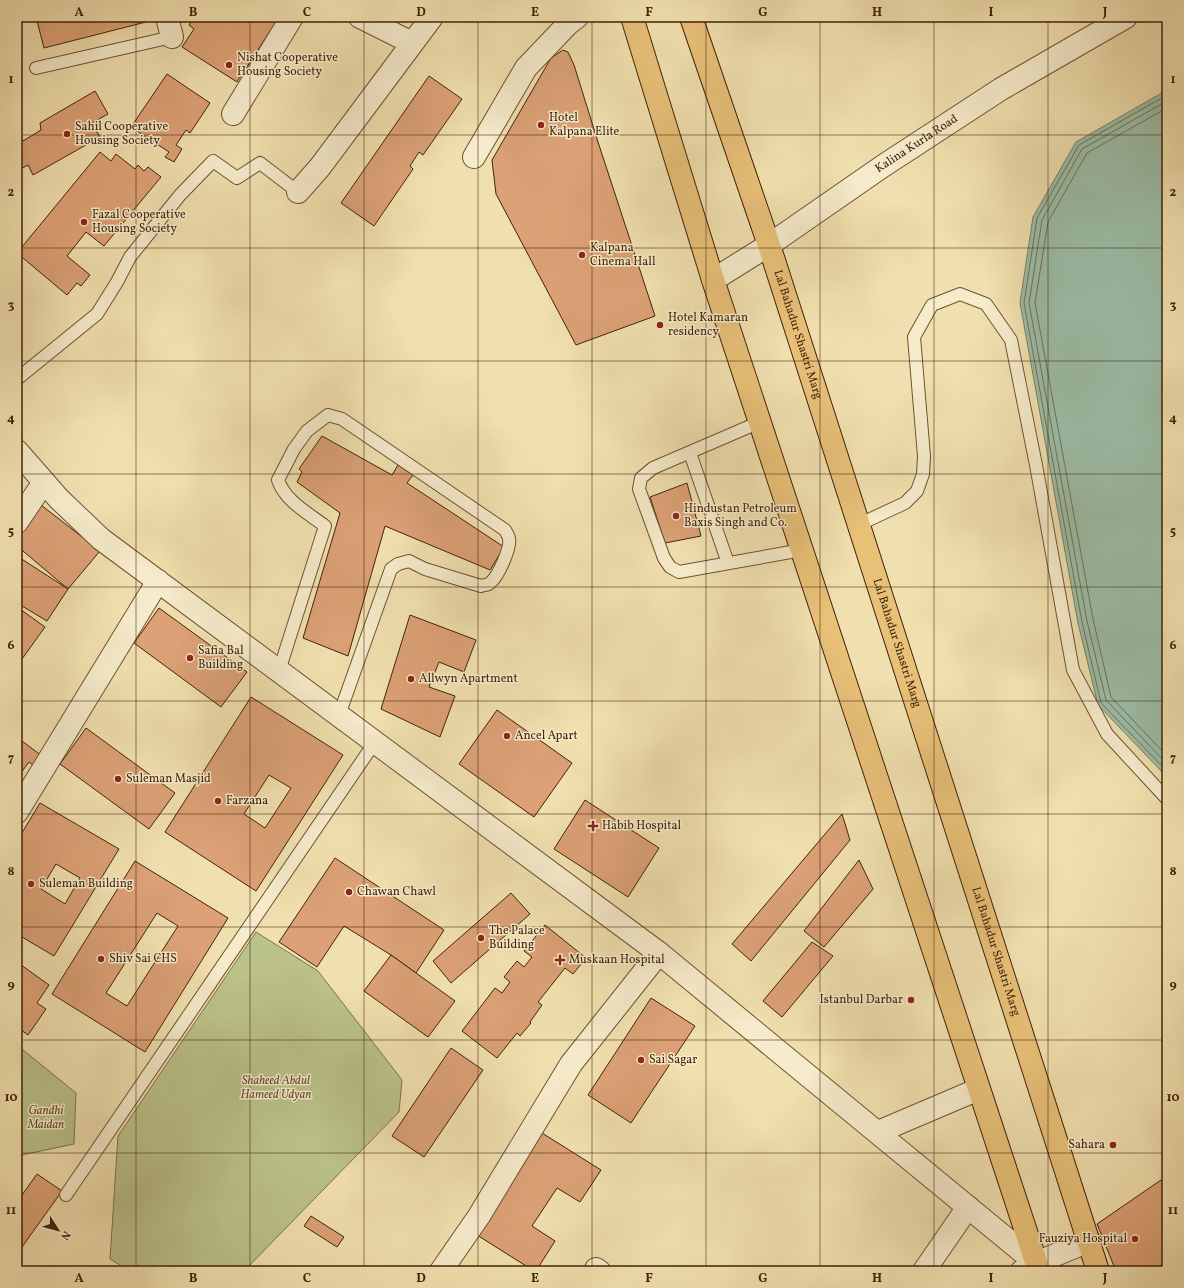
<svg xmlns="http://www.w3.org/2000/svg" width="1184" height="1288" viewBox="0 0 1184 1288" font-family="Vollkorn,serif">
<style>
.green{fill:#bbc28a;stroke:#7e724a}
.water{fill:#9bbda7;stroke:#777f68}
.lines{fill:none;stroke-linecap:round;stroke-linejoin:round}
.shore{stroke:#6e7058;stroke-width:1}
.building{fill:#dca176;stroke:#412209;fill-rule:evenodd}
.service-casing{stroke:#6d5232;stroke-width:14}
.minor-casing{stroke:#6d5232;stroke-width:24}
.tertiary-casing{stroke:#6d5232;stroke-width:24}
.primary-casing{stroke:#412209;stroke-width:24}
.service{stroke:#f6ebcb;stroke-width:12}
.minor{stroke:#f6ebcb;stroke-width:22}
.tertiary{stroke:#f6ebcb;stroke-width:22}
.primary{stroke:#e8c078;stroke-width:22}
.grid{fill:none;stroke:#412209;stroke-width:1;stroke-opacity:0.55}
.poi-dot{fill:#8f2418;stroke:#f6ebcb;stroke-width:1.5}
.labels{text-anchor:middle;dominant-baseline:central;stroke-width:3;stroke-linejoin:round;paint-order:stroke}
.poi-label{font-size:12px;fill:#412209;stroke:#f6ebcb;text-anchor:start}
.street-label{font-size:12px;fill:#412209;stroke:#f6ebcb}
.park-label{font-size:12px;font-style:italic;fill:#604a29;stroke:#f6ebcb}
.neatline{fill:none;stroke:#412209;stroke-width:1.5}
.grid-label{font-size:13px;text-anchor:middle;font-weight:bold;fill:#412209}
</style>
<rect width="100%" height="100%" fill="#f1e0af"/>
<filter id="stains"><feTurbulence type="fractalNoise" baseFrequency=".005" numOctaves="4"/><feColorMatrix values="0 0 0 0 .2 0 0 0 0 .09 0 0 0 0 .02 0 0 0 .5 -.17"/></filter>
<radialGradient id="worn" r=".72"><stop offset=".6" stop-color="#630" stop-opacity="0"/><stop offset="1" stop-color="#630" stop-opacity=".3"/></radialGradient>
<g class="green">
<path d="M 256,932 L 318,971 L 402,1080 L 399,1112 L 244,1271 L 130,1271 L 110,1259 L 118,1136 Z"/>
<path d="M 17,1045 L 76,1093 L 74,1144 L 17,1156 Z"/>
</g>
<path class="water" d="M 1167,90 L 1167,777 L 1098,705 L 1078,623 L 1020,303 L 1033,217 L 1076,142 Z"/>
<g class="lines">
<g class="shore">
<path d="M 1167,95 L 1079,145 L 1037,218 L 1024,303 L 1082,622 L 1101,703 L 1167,771"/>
<path d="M 1167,101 L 1082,149 L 1042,220 L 1029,303 L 1087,621 L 1106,700 L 1167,764"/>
<path d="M 1167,108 L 1087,153 L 1048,222 L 1035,303 L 1093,619 L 1111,697 L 1167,756"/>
</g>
</g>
<g class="building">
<path d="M 36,17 L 144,17 L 146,22 L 44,48 Z"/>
<path d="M 194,17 L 276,17 L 278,19 L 237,82 L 182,47 L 194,29 L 189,25 Z"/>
<path d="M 563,50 L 568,52 L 574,65 L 598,142 L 655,316 L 576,345 L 496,194 L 492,160 L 551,58 Z"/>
<path d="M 167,74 L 210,103 L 190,133 L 186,130 L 176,145 L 182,149 L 174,162 L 165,157 L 169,152 L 131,127 Z"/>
<path d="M 429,76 L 462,99 L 423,155 L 419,152 L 410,166 L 413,169 L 374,226 L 341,203 Z"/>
<path d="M 95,91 L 108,114 L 92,123 L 100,137 L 33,175 L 28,165 L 17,171 L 17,130 L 23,141 L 41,130 L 40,123 Z"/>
<path d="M 100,152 L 111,161 L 116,154 L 135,169 L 138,165 L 144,171 L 148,167 L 161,177 L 104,246 L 86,232 L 67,256 L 90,275 L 81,286 L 77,283 L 67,295 L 17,253 Z"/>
<path d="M 322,436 L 392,475 L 398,465 L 413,475 L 407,483 L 504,547 L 490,570 L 385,526 L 348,656 L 303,638 L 340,513 L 297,482 L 302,472 L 299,469 Z"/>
<path d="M 687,483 L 701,536 L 665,543 L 650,497 Z"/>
<path d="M 36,501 L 100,551 L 68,589 L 17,546 L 17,525 Z"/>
<path d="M 17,556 L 68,589 L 47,621 L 17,603 Z"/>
<path d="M 17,607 L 45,627 L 17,666 Z"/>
<path d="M 159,608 L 247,672 L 221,707 L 134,643 Z"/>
<path d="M 410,615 L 476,640 L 464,672 L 439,662 L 429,687 L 455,696 L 440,737 L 381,709 Z"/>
<path d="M 251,697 L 343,755 L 256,891 L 165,832 ZM 269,775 L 291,788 L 265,828 L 244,814 Z"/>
<path d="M 497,710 L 572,763 L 534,817 L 459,764 Z"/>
<path d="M 86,728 L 175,793 L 149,829 L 60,764 Z"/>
<path d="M 17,729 L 22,733 L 18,738 L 42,756 L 34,766 L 29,762 L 17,778 Z"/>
<path d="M 585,800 L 659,848 L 628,897 L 554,849 Z"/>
<path d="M 40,803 L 119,849 L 54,956 L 17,934 L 17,841 ZM 56,864 L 80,878 L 65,904 L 41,889 Z"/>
<path d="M 842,814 L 850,840 L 751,961 L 732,944 Z"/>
<path d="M 335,858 L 444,930 L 416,973 L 391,955 L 344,926 L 317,967 L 279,942 Z"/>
<path d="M 859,860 L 873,889 L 824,947 L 804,931 Z"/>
<path d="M 135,861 L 228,918 L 145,1052 L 52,994 ZM 157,913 L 178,926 L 127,1006 L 106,993 Z"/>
<path d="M 511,893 L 530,914 L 451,983 L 433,961 Z"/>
<path d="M 545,925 L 586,958 L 573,974 L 565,968 L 538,1002 L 542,1005 L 530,1022 L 531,1023 L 520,1036 L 517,1033 L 497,1058 L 462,1031 L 495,988 L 502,993 L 510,982 L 504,977 L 517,961 L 524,967 L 532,957 L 524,951 Z"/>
<path d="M 812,942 L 833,956 L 782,1017 L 763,1001 Z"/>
<path d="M 391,955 L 455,1001 L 428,1037 L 364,991 Z"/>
<path d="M 17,962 L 49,985 L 37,1003 L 46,1009 L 28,1035 L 17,1027 Z"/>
<path d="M 651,998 L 695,1026 L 631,1123 L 588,1095 Z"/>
<path d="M 451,1048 L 483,1070 L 424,1157 L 392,1136 Z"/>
<path d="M 542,1133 L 601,1170 L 580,1202 L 557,1188 L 532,1226 L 555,1241 L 536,1271 L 534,1271 L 477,1235 Z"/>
<path d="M 37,1174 L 62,1191 L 17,1254 L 17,1202 Z"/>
<path d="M 1161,1180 L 1167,1190 L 1167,1255 L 1158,1271 L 1116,1271 L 1097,1224 Z"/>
<path d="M 311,1216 L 344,1237 L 337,1247 L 304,1226 Z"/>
</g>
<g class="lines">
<defs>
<g id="service">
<path d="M 36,68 L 172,37"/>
<path d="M 17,379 L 97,314 L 117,282 L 130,257 L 180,195 L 213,161 L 237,178 L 260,163 L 298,192"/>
<path d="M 760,422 L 653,468 L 641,478 L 639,489 L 664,558 L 670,567 L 679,572 L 802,550"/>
<path d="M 690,453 L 728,563"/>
<path d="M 860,524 L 905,503 L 917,491 L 923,474 L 924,456 L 914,337 L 932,305 L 960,294 L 986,304 L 1011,340 L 1036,465 L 1073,670 L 1107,734 L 1167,799"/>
<path d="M 279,671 L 325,526 C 308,513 285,501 278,480 L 294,449 L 307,431 L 328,415 L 342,419 L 505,530 C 506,532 509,536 509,539 C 511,548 498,577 490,583 C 488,585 484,585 481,586 L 425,569 L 409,561 L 398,564 L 391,569 L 339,715"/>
<path d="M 66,1195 L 375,742"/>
</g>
<g id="minor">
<path d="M 167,17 L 172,37"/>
<path d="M 360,17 L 412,43"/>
<path d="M 233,114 L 292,17"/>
<path d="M 474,157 L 526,68 L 568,24 L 577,17"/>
<path d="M 298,192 L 320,167 L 432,17"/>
<path d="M 17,522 L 44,482"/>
<path d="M 17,812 L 158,581"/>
<path d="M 596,1269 L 599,1271"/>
<path d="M 441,1271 L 479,1216 L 571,1064 L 659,953"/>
<path d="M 924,1271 L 968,1207"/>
<path d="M 1022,1271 L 1036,1263"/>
</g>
<g id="tertiary">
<path id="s1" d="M 713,280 L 769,245 L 883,166 L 1001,89 L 1126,17"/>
<path d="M 17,451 L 59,499 L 101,539 L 659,953 L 1036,1263 L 1089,1241"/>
<path d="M 878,1132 L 979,1089"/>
</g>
<g id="primary">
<path d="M 632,17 L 713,280 L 1039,1271"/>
<path id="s2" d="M 691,17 L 769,245 L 1098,1271"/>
</g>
</defs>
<use href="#service" class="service-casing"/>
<use href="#minor" class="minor-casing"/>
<use href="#tertiary" class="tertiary-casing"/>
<use href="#primary" class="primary-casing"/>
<use href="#service" class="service"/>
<use href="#minor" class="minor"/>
<use href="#tertiary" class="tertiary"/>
<use href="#primary" class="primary"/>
</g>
<path class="grid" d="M 136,17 L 136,1271M 250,17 L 250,1271M 364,17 L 364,1271M 478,17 L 478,1271M 592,17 L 592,1271M 706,17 L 706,1271M 820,17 L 820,1271M 934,17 L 934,1271M 1048,17 L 1048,1271M 17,135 L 1167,135M 17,248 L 1167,248M 17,361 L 1167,361M 17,474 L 1167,474M 17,587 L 1167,587M 17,701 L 1167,701M 17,814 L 1167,814M 17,927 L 1167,927M 17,1040 L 1167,1040M 17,1153 L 1167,1153"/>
<g class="poi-dot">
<circle cx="229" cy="65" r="4"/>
<circle cx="541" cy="125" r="4"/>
<circle cx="67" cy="134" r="4"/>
<circle cx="84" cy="222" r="4"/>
<circle cx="582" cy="255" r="4"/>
<circle cx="660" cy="325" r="4"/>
<circle cx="676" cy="516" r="4"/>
<circle cx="190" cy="658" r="4"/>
<circle cx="411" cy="679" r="4"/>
<circle cx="507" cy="736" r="4"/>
<circle cx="118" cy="779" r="4"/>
<circle cx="218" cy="801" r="4"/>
<path d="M591 820h4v4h4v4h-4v4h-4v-4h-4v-4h4z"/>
<circle cx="31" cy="884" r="4"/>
<circle cx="349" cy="892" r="4"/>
<circle cx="481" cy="938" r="4"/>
<circle cx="101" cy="959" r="4"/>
<path d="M558 954h4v4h4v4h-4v4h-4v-4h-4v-4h4z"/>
<circle cx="911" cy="1000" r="4"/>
<circle cx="641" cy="1060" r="4"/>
<circle cx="1113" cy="1145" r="4"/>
<circle cx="1135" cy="1239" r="4"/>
</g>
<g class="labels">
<g class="poi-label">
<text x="237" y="58">Nishat Cooperative<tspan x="237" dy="14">Housing Society</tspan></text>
<text x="549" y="118">Hotel<tspan x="549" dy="14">Kalpana Elite</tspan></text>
<text x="75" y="127">Sahil Cooperative<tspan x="75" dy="14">Housing Society</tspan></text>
<text x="92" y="215">Fazal Cooperative<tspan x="92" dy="14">Housing Society</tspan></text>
<text x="590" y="248">Kalpana<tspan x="590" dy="14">Cinema Hall</tspan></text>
<text x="668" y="318">Hotel Kamaran<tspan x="668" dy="14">residency</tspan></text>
<text x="684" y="509">Hindustan Petroleum<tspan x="684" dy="14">Baxis Singh and Co.</tspan></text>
<text x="198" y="651">Safia Bal<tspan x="198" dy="14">Building</tspan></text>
<text x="419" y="679">Allwyn Apartment</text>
<text x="515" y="736">Ancel Apart</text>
<text x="126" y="779">Suleman Masjid</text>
<text x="226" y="801">Farzana</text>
<text x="602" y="826">Habib Hospital</text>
<text x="39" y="884">Suleman Building</text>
<text x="357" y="892">Chawan Chawl</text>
<text x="489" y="931">The Palace<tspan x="489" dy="14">Building</tspan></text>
<text x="109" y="959">Shiv Sai CHS</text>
<text x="569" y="960">Muskaan Hospital</text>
<text x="903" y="1000" text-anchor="end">Istanbul Darbar</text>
<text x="649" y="1060">Sai Sagar</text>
<text x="1105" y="1145" text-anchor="end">Sahara</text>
<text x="1127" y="1239" text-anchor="end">Fauziya Hospital</text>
</g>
<g class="street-label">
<text stroke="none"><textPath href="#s1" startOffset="245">Kalina Kurla Road</textPath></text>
<text stroke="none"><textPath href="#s2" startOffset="335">Lal Bahadur Shastri Marg</textPath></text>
<text stroke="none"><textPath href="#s2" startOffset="659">Lal Bahadur Shastri Marg</textPath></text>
<text stroke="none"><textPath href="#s2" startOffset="983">Lal Bahadur Shastri Marg</textPath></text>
</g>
<g class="park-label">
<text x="276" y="1081">Shaheed Abdul<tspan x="276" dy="14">Hameed Udyan</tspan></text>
<text x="46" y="1111">Gandhi<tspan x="46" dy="14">Maidan</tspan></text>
</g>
</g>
<rect width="1184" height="1288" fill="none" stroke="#f1e0af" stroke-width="44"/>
<g transform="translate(58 1230) rotate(126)" stroke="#f6ebcb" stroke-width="3" paint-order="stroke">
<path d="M0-3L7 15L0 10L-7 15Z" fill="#412209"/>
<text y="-6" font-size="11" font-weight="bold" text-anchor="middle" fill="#412209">N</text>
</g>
<rect x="22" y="22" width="1140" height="1244" class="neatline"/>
<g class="grid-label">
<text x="79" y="16">A</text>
<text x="193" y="16">B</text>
<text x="307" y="16">C</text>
<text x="421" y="16">D</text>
<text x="535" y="16">E</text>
<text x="649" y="16">F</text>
<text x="763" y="16">G</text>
<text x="877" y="16">H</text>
<text x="991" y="16">I</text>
<text x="1105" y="16">J</text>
<text x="11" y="83">1</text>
<text x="1173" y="83">1</text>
<text x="11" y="196">2</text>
<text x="1173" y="196">2</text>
<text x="11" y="309">3</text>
<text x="1173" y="309">3</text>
<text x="11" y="422">4</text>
<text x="1173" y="422">4</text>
<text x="11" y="535">5</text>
<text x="1173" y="535">5</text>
<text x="11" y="649">6</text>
<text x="1173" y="649">6</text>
<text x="11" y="762">7</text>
<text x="1173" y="762">7</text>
<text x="11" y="875">8</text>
<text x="1173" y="875">8</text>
<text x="11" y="988">9</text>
<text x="1173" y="988">9</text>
<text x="11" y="1101">10</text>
<text x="1173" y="1101">10</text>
<text x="11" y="1214">11</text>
<text x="1173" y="1214">11</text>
<text x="79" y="1282">A</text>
<text x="193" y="1282">B</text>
<text x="307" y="1282">C</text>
<text x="421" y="1282">D</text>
<text x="535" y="1282">E</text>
<text x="649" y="1282">F</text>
<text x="763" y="1282">G</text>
<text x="877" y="1282">H</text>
<text x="991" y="1282">I</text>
<text x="1105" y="1282">J</text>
</g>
<rect width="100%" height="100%" filter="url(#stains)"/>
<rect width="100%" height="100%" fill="url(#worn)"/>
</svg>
